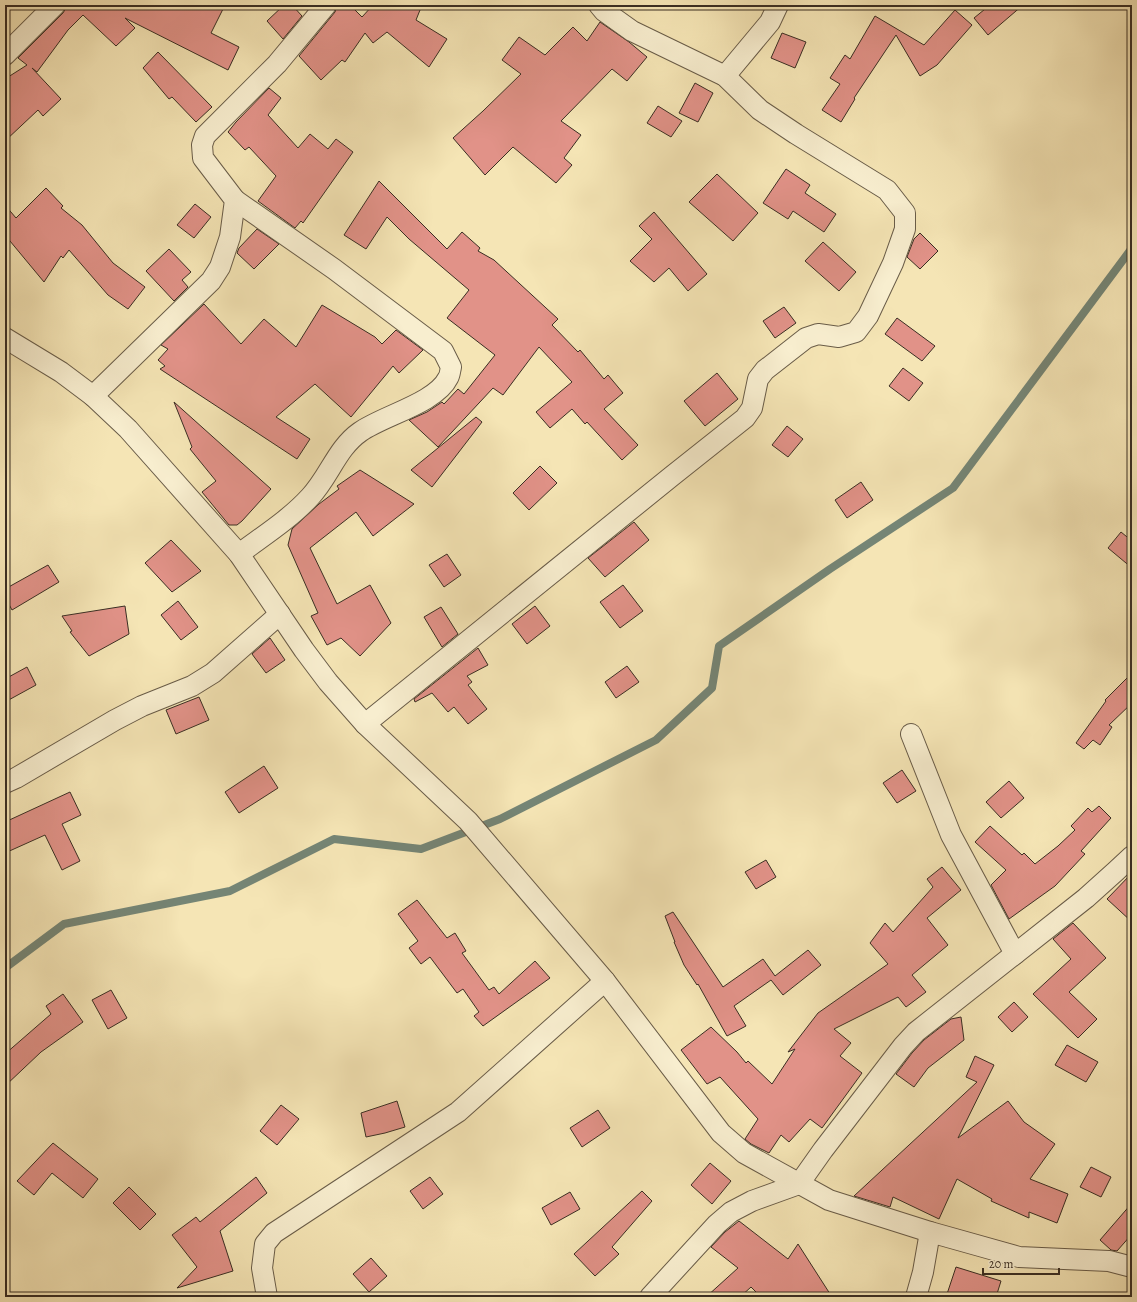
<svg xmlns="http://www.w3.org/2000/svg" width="1137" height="1302" viewBox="0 0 1137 1302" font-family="Alegreya,serif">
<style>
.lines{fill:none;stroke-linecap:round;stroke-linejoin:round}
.stream{stroke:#758575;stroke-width:8}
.building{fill:#e19288;stroke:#3a2e23}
.street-casing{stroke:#695c48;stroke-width:22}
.street{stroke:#f8eecf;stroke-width:20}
</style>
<rect width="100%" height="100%" fill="#f5e5b5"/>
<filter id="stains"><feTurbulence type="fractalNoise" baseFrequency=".005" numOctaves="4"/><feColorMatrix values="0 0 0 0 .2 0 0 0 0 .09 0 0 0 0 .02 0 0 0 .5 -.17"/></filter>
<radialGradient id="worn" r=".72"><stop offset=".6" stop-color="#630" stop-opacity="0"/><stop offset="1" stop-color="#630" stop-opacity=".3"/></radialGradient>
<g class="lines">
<path class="stream" d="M 5,968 L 64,924 L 230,891 L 334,839 L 421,849 L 500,819 L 656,740 L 712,688 L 719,646 L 830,569 L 953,488 L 1132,248"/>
</g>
<g class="building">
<path d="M 66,5 L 225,5 L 211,33 L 239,47 L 228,70 L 125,18 L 135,28 L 116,46 L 83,15 L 68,30 L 37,72 L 32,68 L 61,99 L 43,116 L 38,110 L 5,141 L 5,79 L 27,65 L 18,58 L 63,13 L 66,8 Z"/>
<path d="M 284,5 L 292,5 L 302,16 L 283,39 L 267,21 Z"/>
<path d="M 337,5 L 350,5 L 362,17 L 373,5 L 422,5 L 416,20 L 447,39 L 429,67 L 387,32 L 373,43 L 365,33 L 345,62 L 342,60 L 321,80 L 299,56 L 335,12 Z"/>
<path d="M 990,5 L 1023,5 L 988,35 L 974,18 Z"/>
<path d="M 955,10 L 972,25 L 937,65 L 920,76 L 896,35 L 854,98 L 855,99 L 841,122 L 822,110 L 840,84 L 830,78 L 845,55 L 850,59 L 875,16 L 924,45 Z"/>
<path d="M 600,22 L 629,42 L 647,57 L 627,81 L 612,69 L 561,121 L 581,135 L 564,158 L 572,165 L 556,183 L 513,147 L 485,175 L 453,138 L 483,111 L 521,74 L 502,60 L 519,37 L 545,55 L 573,27 L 587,41 Z"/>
<path d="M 782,33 L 806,42 L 795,68 L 771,58 Z"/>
<path d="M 158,52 L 212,107 L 196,122 L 172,97 L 169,99 L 143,68 Z"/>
<path d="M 695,83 L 713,93 L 698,122 L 679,113 Z"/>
<path d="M 269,88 L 281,98 L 268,115 L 298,148 L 310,134 L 328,149 L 336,139 L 353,152 L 303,223 L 301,221 L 295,228 L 258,201 L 276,176 L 249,147 L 245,150 L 228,132 L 236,122 Z"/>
<path d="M 658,106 L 682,121 L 671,137 L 647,123 Z"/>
<path d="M 786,169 L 810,185 L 805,193 L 836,214 L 824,232 L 793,211 L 788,219 L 763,203 Z"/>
<path d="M 717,174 L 758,213 L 733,241 L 689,202 Z"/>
<path d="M 379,181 L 447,249 L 462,232 L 480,248 L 478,251 L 494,260 L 558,319 L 552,325 L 578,352 L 580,350 L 604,379 L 608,375 L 623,393 L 604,409 L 638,445 L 622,460 L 587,422 L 585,424 L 572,409 L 550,428 L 536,412 L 572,382 L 539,347 L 503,395 L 493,388 L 438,447 L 409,420 L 427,412 L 442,402 L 444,404 L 458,389 L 464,394 L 495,355 L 447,318 L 469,290 L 409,239 L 387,217 L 366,249 L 344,235 Z"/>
<path d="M 46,188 L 63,206 L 61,208 L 82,225 L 113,263 L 145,287 L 128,309 L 108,295 L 69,250 L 63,258 L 61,256 L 44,282 L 5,235 L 5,205 L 16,218 Z"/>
<path d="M 195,204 L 211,217 L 194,238 L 177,225 Z"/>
<path d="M 654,212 L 707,274 L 688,291 L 669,268 L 654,282 L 630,261 L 652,239 L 639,226 Z"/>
<path d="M 257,229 L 279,244 L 254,269 L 237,253 L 239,248 Z"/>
<path d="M 920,233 L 938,251 L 920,269 L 907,257 L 914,239 Z"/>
<path d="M 823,242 L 856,272 L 839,291 L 805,261 Z"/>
<path d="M 169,249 L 191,272 L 182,280 L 188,287 L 174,301 L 146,271 Z"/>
<path d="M 204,304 L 241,344 L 264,319 L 296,347 L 322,305 L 375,337 L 382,344 L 396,330 L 423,350 L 399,373 L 393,366 L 351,417 L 315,384 L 276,417 L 310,439 L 297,459 L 160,369 L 165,366 L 158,360 L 168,349 L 161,345 Z"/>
<path d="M 784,307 L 796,323 L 775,338 L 763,321 Z"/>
<path d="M 897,318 L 935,346 L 922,361 L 885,334 Z"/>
<path d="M 903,368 L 923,383 L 909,401 L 889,386 Z"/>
<path d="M 717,373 L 738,399 L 705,426 L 684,401 Z"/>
<path d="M 174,402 L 271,489 L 242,521 L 237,525 L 229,525 L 202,492 L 216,481 L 190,449 L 192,447 Z"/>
<path d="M 476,417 L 482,422 L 432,487 L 411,470 Z"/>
<path d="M 787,426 L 803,439 L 788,457 L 772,445 Z"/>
<path d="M 540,466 L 557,483 L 529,510 L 513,493 Z"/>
<path d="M 360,470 L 414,504 L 373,536 L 356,512 L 310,548 L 337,604 L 370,585 L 391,623 L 360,656 L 341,638 L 327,645 L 311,616 L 318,613 L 288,545 L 292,529 L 319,504 L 339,489 L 337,486 Z"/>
<path d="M 861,482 L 873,500 L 847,518 L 835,500 Z"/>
<path d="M 634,522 L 649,540 L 605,577 L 588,558 Z"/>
<path d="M 1121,532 L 1132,541 L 1132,568 L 1108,548 Z"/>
<path d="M 171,540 L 201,571 L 172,592 L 145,563 Z"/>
<path d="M 447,554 L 461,575 L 444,587 L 429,565 Z"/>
<path d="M 48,565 L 59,582 L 12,610 L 5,597 L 5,589 Z"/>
<path d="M 623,585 L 643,611 L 620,628 L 600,602 Z"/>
<path d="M 178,601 L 198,627 L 181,640 L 161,615 Z"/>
<path d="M 125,606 L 129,634 L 89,656 L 70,632 L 72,631 L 62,616 Z"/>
<path d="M 535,606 L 550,626 L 527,644 L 512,624 Z"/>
<path d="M 441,607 L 458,634 L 442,647 L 424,617 Z"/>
<path d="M 270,638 L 285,660 L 266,673 L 252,654 Z"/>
<path d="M 478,648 L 488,665 L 467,676 L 472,682 L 468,685 L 487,709 L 468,724 L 454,707 L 448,712 L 432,693 L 415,702 L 414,699 Z"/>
<path d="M 627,666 L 639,682 L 616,698 L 605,682 Z"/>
<path d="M 27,667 L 36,685 L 5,702 L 5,679 Z"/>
<path d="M 1132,673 L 1132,703 L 1109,725 L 1112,727 L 1100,745 L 1093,740 L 1084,749 L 1076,743 L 1106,701 L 1105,700 Z"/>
<path d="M 199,697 L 209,720 L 176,734 L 166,710 Z"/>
<path d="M 264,766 L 278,788 L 239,813 L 225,792 Z"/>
<path d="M 902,770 L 916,791 L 897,803 L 883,783 Z"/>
<path d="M 1009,781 L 1024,798 L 1001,818 L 986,802 Z"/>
<path d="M 70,792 L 81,815 L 62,824 L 80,861 L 62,870 L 45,835 L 5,853 L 5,822 Z"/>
<path d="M 1099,806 L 1111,818 L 1081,851 L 1085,854 L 1055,886 L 1009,919 L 991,885 L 1006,870 L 975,842 L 990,826 L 1022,855 L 1024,853 L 1035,864 L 1058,846 L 1075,830 L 1071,826 L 1088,808 L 1092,812 Z"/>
<path d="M 766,860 L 776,877 L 756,889 L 745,872 Z"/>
<path d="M 942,867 L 961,890 L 927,918 L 948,945 L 912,975 L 926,992 L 906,1007 L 898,997 L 834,1029 L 851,1043 L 840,1056 L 862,1073 L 822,1128 L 810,1119 L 789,1142 L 781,1135 L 769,1153 L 751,1144 L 745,1139 L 758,1119 L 720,1077 L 707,1084 L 681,1050 L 711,1027 L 737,1052 L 746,1063 L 748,1061 L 772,1084 L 795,1049 L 788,1052 L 818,1013 L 888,964 L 870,943 L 885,923 L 893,932 L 933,887 L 927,879 Z"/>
<path d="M 1132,873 L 1132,922 L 1107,899 Z"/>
<path d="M 417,900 L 447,938 L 455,933 L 466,951 L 462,953 L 489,990 L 494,987 L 499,994 L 535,961 L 550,978 L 483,1026 L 474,1016 L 479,1012 L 463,989 L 457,993 L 430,957 L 421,964 L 409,948 L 418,941 L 398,914 Z"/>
<path d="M 673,912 L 723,987 L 763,959 L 775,976 L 808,950 L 821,965 L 783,995 L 771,980 L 734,1006 L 746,1026 L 727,1036 L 698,984 L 697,985 L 684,965 L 674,942 L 675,942 L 665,916 Z"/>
<path d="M 1073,923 L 1106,958 L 1069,992 L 1097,1019 L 1078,1038 L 1033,994 L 1071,959 L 1053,939 Z"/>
<path d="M 111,990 L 127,1018 L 108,1029 L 92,1000 Z"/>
<path d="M 63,994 L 83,1022 L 41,1052 L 5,1086 L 5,1054 L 51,1014 L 46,1006 Z"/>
<path d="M 1014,1002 L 1028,1017 L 1012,1032 L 998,1017 Z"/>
<path d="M 961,1017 L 964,1040 L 928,1068 L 914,1087 L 896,1074 L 912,1053 L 924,1040 L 951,1019 Z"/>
<path d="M 1067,1045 L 1098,1062 L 1086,1082 L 1055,1065 Z"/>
<path d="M 975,1056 L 994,1065 L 958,1138 L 1008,1101 L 1024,1122 L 1055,1144 L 1030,1179 L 1068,1194 L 1057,1223 L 1029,1212 L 1029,1218 L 991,1201 L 992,1199 L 957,1179 L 939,1219 L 893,1197 L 890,1207 L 854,1196 L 977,1082 L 966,1077 Z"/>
<path d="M 397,1101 L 405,1127 L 385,1133 L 366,1137 L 361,1113 Z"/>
<path d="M 281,1105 L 299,1119 L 277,1145 L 260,1131 Z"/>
<path d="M 598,1110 L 610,1128 L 582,1147 L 570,1128 Z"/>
<path d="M 53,1143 L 98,1179 L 83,1198 L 52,1173 L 34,1195 L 17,1181 Z"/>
<path d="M 710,1163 L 731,1181 L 712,1204 L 691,1185 Z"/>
<path d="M 1091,1167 L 1111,1177 L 1101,1197 L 1080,1187 Z"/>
<path d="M 256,1177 L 267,1193 L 220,1231 L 233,1271 L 177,1288 L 197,1267 L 172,1235 L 196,1217 L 200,1222 Z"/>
<path d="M 430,1177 L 443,1194 L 423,1209 L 410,1191 Z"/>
<path d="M 129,1187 L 156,1214 L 140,1230 L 113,1203 Z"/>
<path d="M 642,1191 L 652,1201 L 612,1247 L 619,1254 L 595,1276 L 574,1254 Z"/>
<path d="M 570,1192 L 580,1209 L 551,1225 L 542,1208 Z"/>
<path d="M 1132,1203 L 1132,1234 L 1117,1251 L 1111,1250 L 1100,1240 Z"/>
<path d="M 739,1221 L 788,1259 L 798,1244 L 832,1297 L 761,1297 L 751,1287 L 740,1297 L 706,1297 L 738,1268 L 711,1247 L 725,1232 Z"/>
<path d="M 371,1258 L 387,1276 L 369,1292 L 353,1274 Z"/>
<path d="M 956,1267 L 1001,1281 L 996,1297 L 946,1297 Z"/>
</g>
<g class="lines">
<defs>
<g id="street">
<path d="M 5,55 L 55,5"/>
<path d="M 725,76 L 770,22 L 778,5"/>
<path d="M 235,200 L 334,269 L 443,351 L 451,367 C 450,371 450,375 448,378 C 436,403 382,416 360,432 C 337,448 329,477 310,497 C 290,519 263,536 239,554"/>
<path d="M 5,338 L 61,372 L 93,396 L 128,429 L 239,554 L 304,650 L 328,682 L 365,724 L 468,821 L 605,981 L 721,1133 L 744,1153 L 829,1200 L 930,1232 L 1019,1257 L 1109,1261 L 1132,1267"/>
<path d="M 93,396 L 211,281 L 220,267 L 230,237 L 235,200 L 203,158 L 202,145 L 205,136 L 277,64 L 326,5"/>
<path d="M 365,724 L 672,476 L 745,418 L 752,408 L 758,379 L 765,370 L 806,338 L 818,334 L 839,337 L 856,332 L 868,316 L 893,263 L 905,229 L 905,213 L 887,190 L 796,134 L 760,110 L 725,76 L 632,31 L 604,11 L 599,5"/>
<path d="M 911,734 L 951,835 L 1015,954"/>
<path d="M 5,783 L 16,778 L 115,720 L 142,706 L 192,686 L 213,673 L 280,614"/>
<path d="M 267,1297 L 262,1268 L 265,1244 L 274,1233 L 458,1112 L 605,981"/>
<path d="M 650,1297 L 717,1224 L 731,1212 L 752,1201 L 799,1184 L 823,1150 L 903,1046 L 916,1032 L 1086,898 L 1116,871 L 1132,856"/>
<path d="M 916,1297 L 923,1272 L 930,1232"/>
</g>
</defs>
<use href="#street" class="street-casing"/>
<use href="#street" class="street"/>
</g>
<rect width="1137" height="1302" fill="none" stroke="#f5e5b5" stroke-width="20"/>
<rect x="6" y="6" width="1125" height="1290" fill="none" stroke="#3a2e23" stroke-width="2"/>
<rect x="10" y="10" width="1117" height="1282" fill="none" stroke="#3a2e23"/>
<path d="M983 1268v6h76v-6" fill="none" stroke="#3a2e23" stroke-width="2"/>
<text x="989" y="1268" font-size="12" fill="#3a2e23" stroke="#f8eecf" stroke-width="3" paint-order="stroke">20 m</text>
<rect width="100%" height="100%" filter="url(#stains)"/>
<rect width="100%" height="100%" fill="url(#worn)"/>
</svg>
